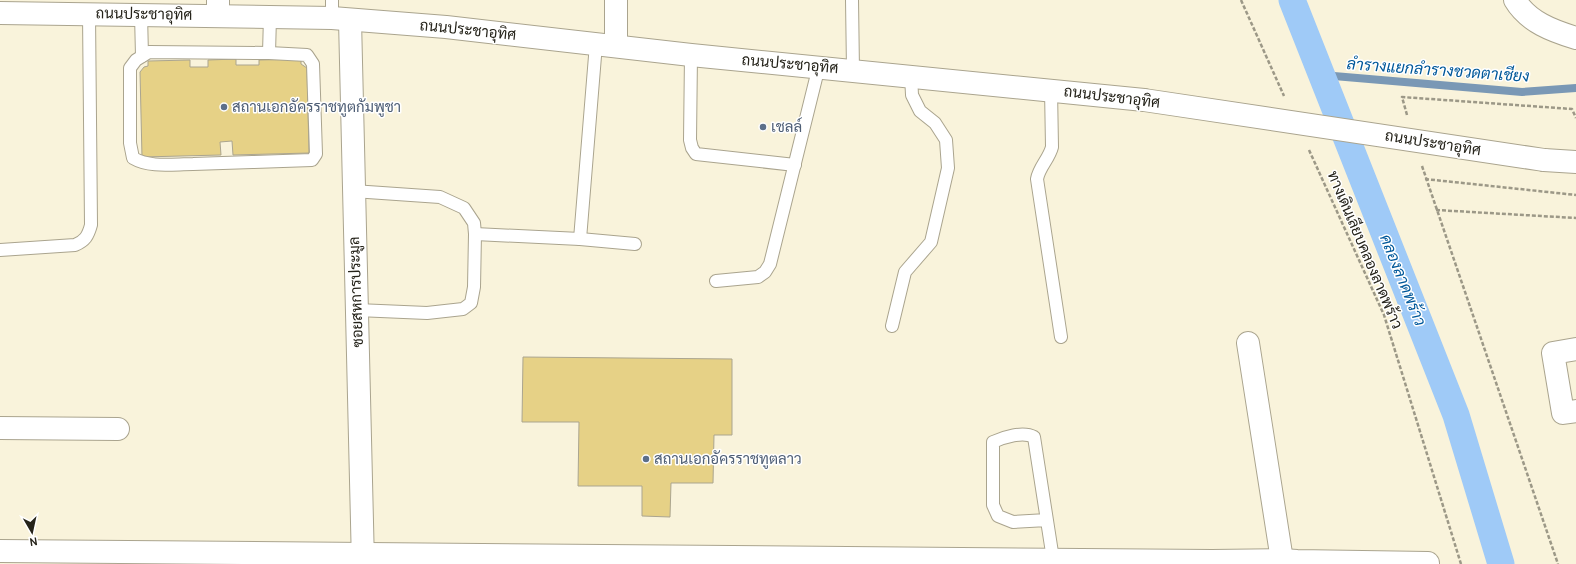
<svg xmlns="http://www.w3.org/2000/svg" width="1576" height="564" viewBox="0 0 1576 564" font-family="Cabin,Sarabun,sans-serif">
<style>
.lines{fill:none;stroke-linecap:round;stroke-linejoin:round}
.stream{stroke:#7a98b5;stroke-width:8}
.canal{stroke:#9fcaf7;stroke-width:27}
.building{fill:#e6d186;stroke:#aba58f}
.service-casing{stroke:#aaa48e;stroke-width:14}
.minor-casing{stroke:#aaa48e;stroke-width:24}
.tertiary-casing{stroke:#aaa48e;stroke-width:24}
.secondary-casing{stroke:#aaa48e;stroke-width:24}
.path{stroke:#9c9887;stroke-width:2.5;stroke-dasharray:4 2;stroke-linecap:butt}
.service{stroke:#fff;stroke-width:12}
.minor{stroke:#fff;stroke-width:22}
.tertiary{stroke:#fff;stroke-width:22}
.secondary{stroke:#fff;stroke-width:22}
.secondary-bridge-casing{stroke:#aaa48e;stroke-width:24;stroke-linecap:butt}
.secondary-bridge{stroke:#fff;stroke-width:22}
.service-dot{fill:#5c6f8a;stroke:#fff;stroke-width:1.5}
.labels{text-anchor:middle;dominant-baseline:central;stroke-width:3;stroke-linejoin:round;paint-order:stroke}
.street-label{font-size:15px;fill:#25231a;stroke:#fff}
.service-label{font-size:15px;fill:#4e5e75;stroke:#fff;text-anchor:start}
.water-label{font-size:16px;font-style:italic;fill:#00589a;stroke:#fff}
</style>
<rect width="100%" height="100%" fill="#f9f3db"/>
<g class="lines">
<path class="stream" d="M 1322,75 L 1522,92 L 1576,88"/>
<path class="canal" d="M 1292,0 L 1456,415 L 1501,564"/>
</g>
<g class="building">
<path d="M 236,59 L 236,65 L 259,65 L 259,60 L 301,59 L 301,64 L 307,68 L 309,153 L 233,155 L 232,141 L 220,142 L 221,155 L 142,157 L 140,72 L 144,67 L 148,66 L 148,61 L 190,60 L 190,67 L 208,67 L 208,60 Z"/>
<path d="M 523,357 L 732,359 L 732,435 L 714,435 L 713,483 L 671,483 L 670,517 L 642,516 L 642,486 L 578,486 L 579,422 L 522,422 Z"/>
</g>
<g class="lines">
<defs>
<g id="service">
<path d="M 852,0 L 853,70"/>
<path d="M 141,14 L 142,56"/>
<path d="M 332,18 L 332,0"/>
<path d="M 149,52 L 269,53 L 307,55 L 313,64 L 316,154 L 312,160 C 272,161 233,163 193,164 C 173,164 150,168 133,158 L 130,143 L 130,68 L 136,60 Z"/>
<path d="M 269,53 L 270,17"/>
<path d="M 691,55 L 690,140 L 692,148 L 696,154 L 795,165"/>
<path d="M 1051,89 L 1052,147 C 1049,159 1039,167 1037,179 L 1061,337"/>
<path d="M 353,191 L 440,197 L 464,208 L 474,223 L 475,234 L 474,287 L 471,303 L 463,309 L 427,313 L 357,310"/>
<path d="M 475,234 L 580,239 L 596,44"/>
<path d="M 580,239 L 635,244"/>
<path d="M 0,250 L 75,245 C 85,241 88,236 91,225 L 89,14"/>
<path d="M 716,281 L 758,277 L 765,272 L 770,264 L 819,66"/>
<path d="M 892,326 L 905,272 L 931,242 L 948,168 L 946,140 L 935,123 L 920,111 L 912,95 L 911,75"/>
<path d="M 1047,520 L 1013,522 L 998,516 L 993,505 L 993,442 C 1004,437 1023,431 1034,437 L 1053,559"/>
</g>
<g id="minor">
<path d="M 218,0 L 218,16"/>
<path d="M 616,0 L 616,46"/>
<path d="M 350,20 L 363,564"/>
<path d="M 1248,343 L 1282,560"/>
<path d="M 1576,349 L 1553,353 L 1563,413 L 1576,411"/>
<path d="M 0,428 L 118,429"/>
<path d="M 0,551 L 1212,561 L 1282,560 L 1297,561 L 1428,563"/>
</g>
<path id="tertiary" d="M 1515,0 C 1528,22 1553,31 1576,38"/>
<g id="secondary">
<path d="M 0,13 L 332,18 L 446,27 L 691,55 L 1144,100"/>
<path d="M 1544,160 L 1576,162"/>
</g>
</defs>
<use href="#service" class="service-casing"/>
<use href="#minor" class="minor-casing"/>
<use href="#tertiary" class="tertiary-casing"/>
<use href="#secondary" class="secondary-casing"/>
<g class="path">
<path d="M 1241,0 L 1284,96"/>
<path d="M 1407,115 L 1402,97 L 1572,109 L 1576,118"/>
<path d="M 1309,150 L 1384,315 L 1461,564"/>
<path d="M 1422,166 L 1558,564"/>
<path d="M 1425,179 L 1576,195"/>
<path d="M 1436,210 L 1576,218"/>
</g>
<use href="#service" class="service"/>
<use href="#minor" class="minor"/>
<use href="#tertiary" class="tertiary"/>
<use href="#secondary" class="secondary"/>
<defs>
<path id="secondary-bridge" d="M 1144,100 L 1544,160"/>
</defs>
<use href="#secondary-bridge" class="secondary-bridge-casing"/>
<use href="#secondary-bridge" class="secondary-bridge"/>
</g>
<g class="service-dot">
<circle cx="224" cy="107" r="4"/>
<circle cx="763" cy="127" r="4"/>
<circle cx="646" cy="459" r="4"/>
</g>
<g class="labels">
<g class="street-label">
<text transform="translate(144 14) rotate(1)">ถนนประชาอุทิศ</text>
<text transform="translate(468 30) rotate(6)">ถนนประชาอุทิศ</text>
<text transform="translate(790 64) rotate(5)">ถนนประชาอุทิศ</text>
<text transform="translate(1112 97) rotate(7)">ถนนประชาอุทิศ</text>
<text transform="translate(1433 143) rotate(9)">ถนนประชาอุทิศ</text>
<text transform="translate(1365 250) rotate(67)">ทางเดินเลียบคลองลาดพร้าว</text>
<text transform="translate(356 292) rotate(-92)">ซอยสหการประมูล</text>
</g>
<g class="service-label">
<text x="232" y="107">สถานเอกอัครราชทูตกัมพูชา</text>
<text x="771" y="127">เชลล์</text>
<text x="654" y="459">สถานเอกอัครราชทูตลาว</text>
</g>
<g class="water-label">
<text transform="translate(1438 70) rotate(4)">ลำรางแยกลำรางชวดตาเชียง</text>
<text transform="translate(1403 280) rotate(68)">คลองลาดพร้าว</text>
</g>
</g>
<g transform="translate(32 532) rotate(171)" stroke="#ffffff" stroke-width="3" paint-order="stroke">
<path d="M0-3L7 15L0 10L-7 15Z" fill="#25231a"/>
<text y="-6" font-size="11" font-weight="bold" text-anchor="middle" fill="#25231a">N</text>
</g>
</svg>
